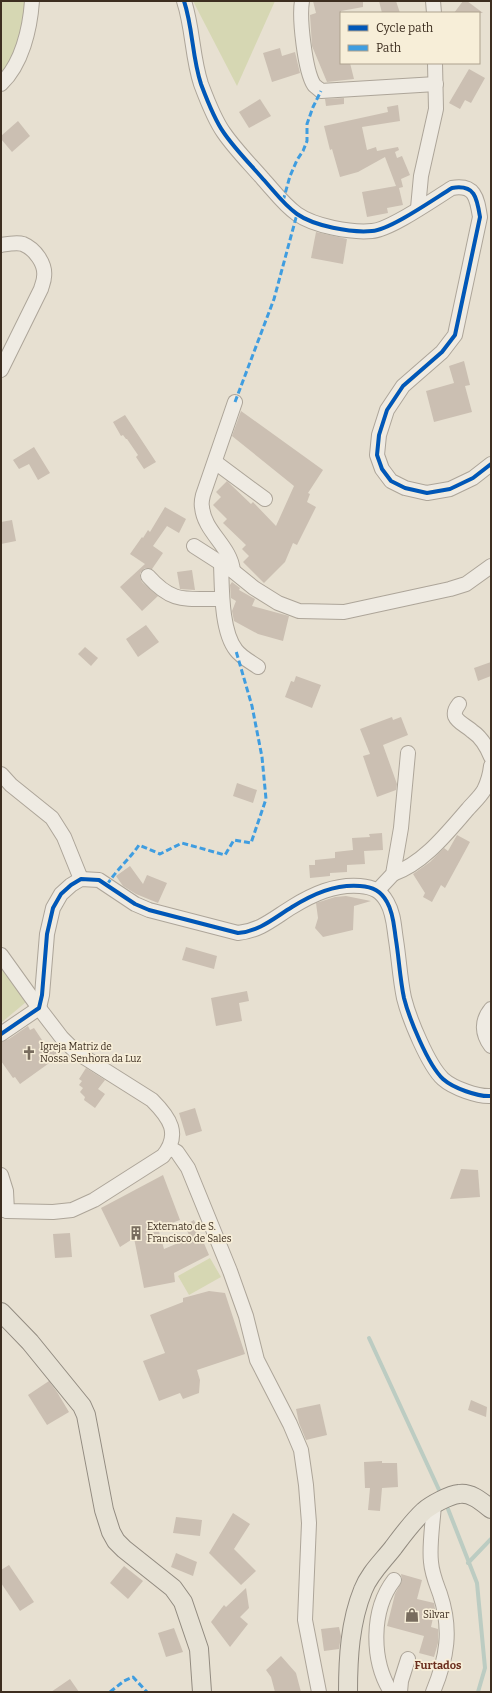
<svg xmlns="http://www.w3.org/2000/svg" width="492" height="1693" viewBox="0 0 492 1693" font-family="Bitter,serif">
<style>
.green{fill:#d6d7b3}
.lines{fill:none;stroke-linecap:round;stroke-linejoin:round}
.stream{stroke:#bcccc2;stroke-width:4}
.building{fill:#cbbfb2}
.minor-casing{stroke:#ada599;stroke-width:16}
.major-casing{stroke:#928b80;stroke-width:20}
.minor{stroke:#efebe3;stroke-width:14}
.major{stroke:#e6e1d4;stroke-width:18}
.quiet{stroke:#3f9de0;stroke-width:3;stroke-dasharray:6 3;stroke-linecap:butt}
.cycleway-casing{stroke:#f7eed8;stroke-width:6}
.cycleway{stroke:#0057b8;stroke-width:4}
.labels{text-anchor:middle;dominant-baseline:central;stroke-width:3.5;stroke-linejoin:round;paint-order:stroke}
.poi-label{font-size:10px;fill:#3d2e20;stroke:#f7eed8;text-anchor:start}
.neighbourhood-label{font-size:11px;font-weight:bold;fill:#6b2e1e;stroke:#f7eed8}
</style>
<rect width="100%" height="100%" fill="#e7e0d1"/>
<g class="green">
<path d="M 1,1 L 32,1 L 31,16 L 1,84 Z"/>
<path d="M 193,1 L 275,1 L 237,86 Z"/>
<path d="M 1,962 L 26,1002 L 1,1023 Z"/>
<path d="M 210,1258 L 221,1277 L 189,1295 L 178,1276 Z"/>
</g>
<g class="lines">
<g class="stream">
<path d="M 369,1338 L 440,1492"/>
<path d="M 448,1509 L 477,1583 L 485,1668 L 478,1692"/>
<path d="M 468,1563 L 491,1539"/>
</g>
</g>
<g class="building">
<path d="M 313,1 L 363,1 L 363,7 L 341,11 L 341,63 L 350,63 L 354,79 L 327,82 L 312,46 L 310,15 L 316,13 Z"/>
<path d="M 379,1 L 396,1 L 400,13 L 382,13 Z"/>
<path d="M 463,1 L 467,1 L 483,13 L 454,13 Z"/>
<path d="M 280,48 L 282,56 L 295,52 L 300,73 L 272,82 L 263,53 Z"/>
<path d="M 469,69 L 485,78 L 471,103 L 465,100 L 460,109 L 449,103 Z"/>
<path d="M 344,98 L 344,104 L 326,106 L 325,99 Z"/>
<path d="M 260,99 L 271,116 L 249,128 L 239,112 Z"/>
<path d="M 398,105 L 400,121 L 362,127 L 367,150 L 376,147 L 377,151 L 398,147 L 399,150 L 395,152 L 397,158 L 402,156 L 410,175 L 401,179 L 403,187 L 399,188 L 403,205 L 387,208 L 388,213 L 367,217 L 362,192 L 396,186 L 385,157 L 358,172 L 340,177 L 332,149 L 330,150 L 324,126 L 388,112 L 387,107 Z"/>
<path d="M 18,121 L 30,136 L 12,152 L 1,139 L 1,136 Z"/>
<path d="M 316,232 L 347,239 L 343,264 L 311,258 Z"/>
<path d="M 464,361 L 470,385 L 465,386 L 472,412 L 434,422 L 426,391 L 454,383 L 449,366 Z"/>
<path d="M 241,411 L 323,470 L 308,493 L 310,494 L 307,502 L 316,507 L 297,545 L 293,543 L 285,562 L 264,583 L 243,562 L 249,556 L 242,549 L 246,545 L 223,523 L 227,519 L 213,505 L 221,497 L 216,492 L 227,481 L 251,504 L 253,502 L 276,526 L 294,486 L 232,436 Z"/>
<path d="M 125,415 L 156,462 L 144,469 L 136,457 L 138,455 L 127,439 L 126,439 L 123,435 L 121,436 L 113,422 Z"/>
<path d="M 34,447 L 50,473 L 38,480 L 29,464 L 19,469 L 13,460 Z"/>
<path d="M 165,507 L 186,519 L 179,533 L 167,526 L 153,546 L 163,553 L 152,569 L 145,568 L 140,573 L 140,578 L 142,582 L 158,596 L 142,611 L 120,587 L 145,564 L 130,554 L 142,537 L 143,538 L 148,530 L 150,532 Z"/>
<path d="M 12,520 L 16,541 L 1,544 L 1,522 Z"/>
<path d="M 192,570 L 195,590 L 180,589 L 177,572 Z"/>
<path d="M 232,582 L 240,588 L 239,590 L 255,599 L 252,606 L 289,616 L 283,641 L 258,634 L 234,621 L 232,611 L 236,601 L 231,598 L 230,585 Z"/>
<path d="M 146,625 L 159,642 L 138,657 L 126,639 Z"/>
<path d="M 85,647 L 98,658 L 91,666 L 78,654 Z"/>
<path d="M 491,662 L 491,676 L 478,681 L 474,668 Z"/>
<path d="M 296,676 L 321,685 L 312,708 L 285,697 L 291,681 L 294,682 Z"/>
<path d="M 392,717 L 393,720 L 401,717 L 408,735 L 383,745 L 397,784 L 396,790 L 377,797 L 363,756 L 370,754 L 360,729 Z"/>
<path d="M 237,783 L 257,790 L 253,803 L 233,796 Z"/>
<path d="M 382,833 L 383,850 L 364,851 L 365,864 L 347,865 L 347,872 L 330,873 L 330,876 L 310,878 L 309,865 L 315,865 L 315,860 L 335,858 L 335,852 L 353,850 L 352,838 L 370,837 L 369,834 Z"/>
<path d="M 457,835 L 470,842 L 445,888 L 441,885 L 432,902 L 423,897 L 425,893 L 413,874 L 430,862 L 444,848 L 448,851 Z"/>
<path d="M 130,866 L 143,884 L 147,875 L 167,883 L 158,903 L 136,894 L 123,886 L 116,876 Z"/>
<path d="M 346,896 L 371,901 L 354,906 L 353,930 L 323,937 L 315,928 L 318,918 L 316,903 L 335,897 Z"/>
<path d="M 186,947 L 217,956 L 214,969 L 182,960 Z"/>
<path d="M 247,991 L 249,1001 L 239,1003 L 242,1021 L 216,1026 L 211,998 Z"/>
<path d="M 28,1026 L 30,1030 L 34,1028 L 48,1049 L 52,1046 L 59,1056 L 20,1084 L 15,1077 L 13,1078 L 1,1061 L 1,1042 L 9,1039 Z"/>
<path d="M 86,1068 L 105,1080 L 98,1089 L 105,1094 L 95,1108 L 84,1100 L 85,1097 L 80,1092 L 83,1088 L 79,1085 L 82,1081 L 79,1079 Z"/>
<path d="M 195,1108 L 202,1131 L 186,1136 L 179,1113 Z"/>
<path d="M 461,1169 L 478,1170 L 480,1197 L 450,1199 Z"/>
<path d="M 163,1175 L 180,1220 L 158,1228 L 164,1249 L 190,1238 L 185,1225 L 194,1220 L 209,1255 L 174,1273 L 175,1282 L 144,1288 L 134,1238 L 120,1247 L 101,1208 Z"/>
<path d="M 70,1233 L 72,1257 L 55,1258 L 53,1234 Z"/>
<path d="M 209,1291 L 225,1293 L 245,1354 L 197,1370 L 200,1380 L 199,1393 L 183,1399 L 180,1393 L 159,1401 L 143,1361 L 165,1353 L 150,1315 L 183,1302 L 183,1298 Z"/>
<path d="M 49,1381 L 57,1392 L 69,1412 L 47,1425 L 28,1395 Z"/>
<path d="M 471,1400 L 487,1407 L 486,1417 L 468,1410 Z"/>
<path d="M 320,1404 L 327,1435 L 306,1440 L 299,1423 L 296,1409 Z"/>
<path d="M 382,1461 L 382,1463 L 397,1463 L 398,1487 L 382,1488 L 380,1511 L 368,1510 L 370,1488 L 365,1488 L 364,1462 Z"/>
<path d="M 233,1513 L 250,1524 L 234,1549 L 256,1571 L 241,1585 L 209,1553 Z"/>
<path d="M 176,1517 L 202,1520 L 200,1536 L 173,1533 Z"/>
<path d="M 176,1553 L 197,1562 L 193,1576 L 171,1567 Z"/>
<path d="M 9,1565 L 34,1602 L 20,1611 L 1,1583 L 1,1570 Z"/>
<path d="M 124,1566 L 143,1581 L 128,1599 L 110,1583 Z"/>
<path d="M 401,1574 L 422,1580 L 417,1599 L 434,1603 L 435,1609 L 431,1627 L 438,1629 L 438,1643 L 434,1657 L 419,1653 L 424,1636 L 387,1626 L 395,1594 L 402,1581 Z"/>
<path d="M 246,1588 L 249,1608 L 240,1617 L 248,1624 L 230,1647 L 211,1622 L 224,1605 L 226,1607 Z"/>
<path d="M 339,1627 L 341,1636 L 339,1649 L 324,1651 L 321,1629 Z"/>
<path d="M 174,1628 L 183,1652 L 166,1657 L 158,1633 Z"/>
<path d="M 281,1656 L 296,1673 L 301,1692 L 275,1692 L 271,1677 L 266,1670 Z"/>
<path d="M 70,1679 L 79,1692 L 51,1692 Z"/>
</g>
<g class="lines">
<defs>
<g id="minor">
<path d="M 184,1 C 193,28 192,57 201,84 C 207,100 214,119 224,133 C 235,149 250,164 263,179 C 274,191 284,205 297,214 C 314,226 351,233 372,231 C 390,230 434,199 452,188 C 475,184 477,198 480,217 L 455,335 L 442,352 L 403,386 L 387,410 L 379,435 L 377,455 L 382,469 L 391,481 L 405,488 L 427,493 L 450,489 L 473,478 L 491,464"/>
<path d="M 302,1 C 299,18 305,71 314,85 C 316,87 319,89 321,91 L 436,84"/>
<path d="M 433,1 L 434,13"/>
<path d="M 1,84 C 22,64 30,29 32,1"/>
<path d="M 418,208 L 421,176 L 436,109 L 435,63"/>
<path d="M 1,245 C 7,244 17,242 23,244 C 35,249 46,264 44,277 C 44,281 42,285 41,289 L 1,370"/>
<path d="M 215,462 L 265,499"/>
<path d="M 194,546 L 233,571 L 254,588 L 278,603 L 299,611 L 344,612 L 450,589 L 466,584 L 491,566"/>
<path d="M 221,564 C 222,588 221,631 236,650 C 241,657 251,662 258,667"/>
<path d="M 233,571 C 231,546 204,532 202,507 C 201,503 202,499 203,495 L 235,402"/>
<path d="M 148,576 C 174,605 186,598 222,599"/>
<path d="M 459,704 C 456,708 454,711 455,716 C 458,723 467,726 472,731 C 481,737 487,747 491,757"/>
<path d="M 1,774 L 11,785 L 52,818 L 64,837 L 81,879"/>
<path d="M 393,874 C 424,863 447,833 468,809 C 473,803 480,797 484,790 C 488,782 490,775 491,766"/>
<path d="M 378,890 L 393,874 L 401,828 L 408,753"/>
<path d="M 1,955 L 39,1008 L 62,1038 L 76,1052 L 152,1100 C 170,1118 181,1134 163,1156 L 94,1200 L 72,1210 L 53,1212 L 7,1211 L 1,1209"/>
<path d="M 491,1009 C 481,1021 482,1034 491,1046"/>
<path d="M 1,1034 L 39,1008 L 42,995 L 47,934 L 53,908 L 61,894 L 71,885 L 81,879 L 99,880 L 135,904 L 149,910 L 238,933 C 260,931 274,918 292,907 C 313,894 335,884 360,886 C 373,887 381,891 387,902 C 394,914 394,928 396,940 C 399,959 400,979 404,998 C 409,1018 428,1065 443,1079 C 453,1088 478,1097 491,1096"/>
<path d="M 170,1148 L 177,1152 L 188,1168 L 230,1271 L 246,1316 L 257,1360 L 290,1424 L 301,1450 L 306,1485 L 309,1523 L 305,1620 L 319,1692"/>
<path d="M 1,1175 L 6,1191 L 7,1211"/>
<path d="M 391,1692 C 371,1660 371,1610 394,1580"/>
<path d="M 400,1692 L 401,1681 L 408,1659"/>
<path d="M 433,1692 C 447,1658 452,1630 440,1594 C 436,1583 432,1574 431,1562 C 429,1545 433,1522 434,1504"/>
</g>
<g id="major">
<path d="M 1,1312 L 30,1342 L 82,1406 L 86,1415 L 104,1510 L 111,1532 L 116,1541 L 124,1549 L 173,1588 L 183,1602 L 199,1649 L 202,1692"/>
<path d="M 348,1692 C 348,1658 350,1622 363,1590 C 369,1574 382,1562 393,1548 C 402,1536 412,1522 424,1511 C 431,1505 449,1495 459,1494 C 471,1492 482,1502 491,1509"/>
</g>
</defs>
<use href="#minor" class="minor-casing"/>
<use href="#major" class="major-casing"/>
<use href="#minor" class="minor"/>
<use href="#major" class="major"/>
<g class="quiet">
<path d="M 283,201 L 290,176 L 297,160 L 303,151 L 307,141 L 307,124 L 313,107 L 321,91"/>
<path d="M 235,402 L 274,299 L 297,214"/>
<path d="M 107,885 C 116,870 129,860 139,845 L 160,854 L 182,843 L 225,855 L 234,840 L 251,843 L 266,799 L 262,757 L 252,706 L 236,651"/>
<path d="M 110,1692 L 124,1681 L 133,1677 L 147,1692"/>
</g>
<defs>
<g id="cycleway">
<path d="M 184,1 C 193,28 192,57 201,84 C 207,100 214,119 224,133 C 235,149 250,164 263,179 C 274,191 284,205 297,214 C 314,226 351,233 372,231 C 390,230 434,199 452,188 C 475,184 477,198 480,217 L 455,335 L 442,352 L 403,386 L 387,410 L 379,435 L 377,455 L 382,469 L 391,481 L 405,488 L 427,493 L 450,489 L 473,478 L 491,464"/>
<path d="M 1,1034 L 39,1008 L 42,995 L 47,934 L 53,908 L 61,894 L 71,885 L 81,879 L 99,880 L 135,904 L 149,910 L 238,933 C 260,931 274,918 292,907 C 313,894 335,884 360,886 C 373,887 381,891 387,902 C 394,914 394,928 396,940 C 399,959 400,979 404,998 C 409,1018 428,1065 443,1079 C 453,1088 478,1097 491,1096"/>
</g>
</defs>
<use href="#cycleway" class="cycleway-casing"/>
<use href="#cycleway" class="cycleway"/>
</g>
<defs>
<symbol id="church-bare" viewBox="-9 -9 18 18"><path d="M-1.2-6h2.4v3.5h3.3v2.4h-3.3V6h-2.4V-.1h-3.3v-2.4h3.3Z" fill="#786c5e" stroke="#f7eed8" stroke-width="2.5" paint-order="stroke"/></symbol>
<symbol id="building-bare" viewBox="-9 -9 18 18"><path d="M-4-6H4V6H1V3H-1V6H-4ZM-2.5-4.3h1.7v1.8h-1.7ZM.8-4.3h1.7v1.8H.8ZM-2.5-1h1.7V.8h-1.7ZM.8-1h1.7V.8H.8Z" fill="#786c5e" stroke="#f7eed8" stroke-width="2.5" paint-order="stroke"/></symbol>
<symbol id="shop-bare" viewBox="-9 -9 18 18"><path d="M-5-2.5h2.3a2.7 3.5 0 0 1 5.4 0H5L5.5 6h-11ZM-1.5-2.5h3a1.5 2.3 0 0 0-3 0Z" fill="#786c5e" stroke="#f7eed8" stroke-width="2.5" paint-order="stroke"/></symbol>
</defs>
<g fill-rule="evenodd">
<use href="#church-bare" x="19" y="1043" width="20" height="20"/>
<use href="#building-bare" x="126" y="1223" width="20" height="20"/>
<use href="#shop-bare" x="402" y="1605" width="20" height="20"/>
</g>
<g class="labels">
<g class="poi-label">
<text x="40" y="1047">Igreja Matriz de<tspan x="40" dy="12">Nossa Senhora da Luz</tspan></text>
<text x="147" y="1227">Externato de S.<tspan x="147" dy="12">Francisco de Sales</tspan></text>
<text x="423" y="1615">Silvar</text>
</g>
<g class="neighbourhood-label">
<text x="438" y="1665">Furtados</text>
</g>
</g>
<rect width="492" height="1693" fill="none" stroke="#3d2e20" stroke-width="4"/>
<rect x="340" y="12" width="140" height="52" fill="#f7eed8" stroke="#ada18e"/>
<rect x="348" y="25" width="20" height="6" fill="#0057b8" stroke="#ada18e"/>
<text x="376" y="32" font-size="12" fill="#3d2e20">Cycle path</text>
<rect x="348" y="45" width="20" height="6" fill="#3f9de0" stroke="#ada18e"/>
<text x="376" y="52" font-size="12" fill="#3d2e20">Path</text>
</svg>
